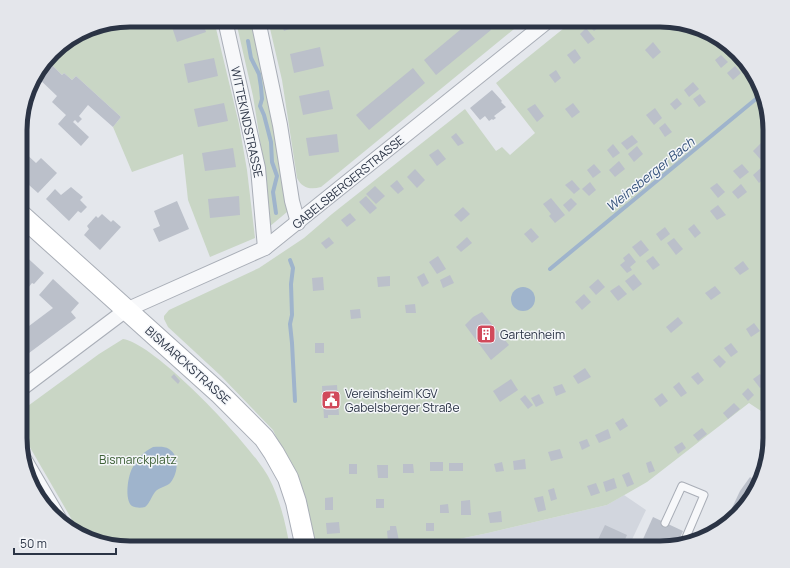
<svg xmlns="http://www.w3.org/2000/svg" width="790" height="568" viewBox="0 0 790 568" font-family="Manrope,sans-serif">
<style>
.built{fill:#d2d6de}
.green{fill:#c9d6c5}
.water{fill:#9fb4cc}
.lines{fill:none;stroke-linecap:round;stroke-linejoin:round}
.stream{stroke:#9fb4cc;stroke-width:4}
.building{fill:#bbc0ca}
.service-casing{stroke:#a9aeb7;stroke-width:9}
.minor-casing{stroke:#a9aeb7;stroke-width:16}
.secondary-casing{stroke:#a9aeb7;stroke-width:22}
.service{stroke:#f7f8fa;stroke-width:7}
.minor{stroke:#f7f8fa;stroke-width:14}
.secondary{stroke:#fff;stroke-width:20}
.labels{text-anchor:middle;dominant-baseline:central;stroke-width:3;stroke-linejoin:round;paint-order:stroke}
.street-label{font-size:12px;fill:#2b3445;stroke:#f4f6f9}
.poi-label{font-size:12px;fill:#2b3445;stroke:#f4f6f9;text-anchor:start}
.park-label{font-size:12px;fill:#3f6138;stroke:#f4f6f9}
.water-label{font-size:13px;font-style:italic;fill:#34527a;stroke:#f4f6f9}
.rim{fill:none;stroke:#2b3445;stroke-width:5}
</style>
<rect width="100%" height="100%" fill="#e4e7ec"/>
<path class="built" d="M 624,495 L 646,510 L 628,548 L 416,548 L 488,533 L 607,505 Z"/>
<g class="green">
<path d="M 130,20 L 214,20 L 239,124 L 247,170 L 255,238 L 210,257 L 188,200 L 183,154 L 132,172 L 113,127 L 121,117 L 76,76 L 72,80 L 64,73 L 62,75 L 47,60 L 58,47 L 94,26 Z"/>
<path d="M 242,20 L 248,20 L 253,24 L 280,151 L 287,212 L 269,227 L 264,166 L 253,96 L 237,26 L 238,21 Z"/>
<path d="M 268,20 L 525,20 L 321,187 C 310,190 302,188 297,178 L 282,80 Z"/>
<path d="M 574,20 L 667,20 L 727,43 L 759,81 L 770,123 L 770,417 L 749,403 L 647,482 L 607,505 L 488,533 L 416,548 L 314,548 L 296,480 L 273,430 L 221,376 L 168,327 L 164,319 L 164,316 L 169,310 L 259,268 L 304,238 L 332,214 L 465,109 L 496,151 L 502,147 L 510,155 L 535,133 L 496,83 Z"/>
<path d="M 123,339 C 155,343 253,447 269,478 C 280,499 286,525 290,548 L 123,548 L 83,533 L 75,525 L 21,432 L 21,411 L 99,354 Z"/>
</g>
<g class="water">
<circle cx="523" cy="299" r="12"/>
<path d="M 153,447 C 158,447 164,446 169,449 C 180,456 178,473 171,482 C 167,487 159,487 155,492 C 151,497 150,503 145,507 C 141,508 136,508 132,506 C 124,500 128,474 133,467 C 137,458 145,451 153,447 Z"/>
</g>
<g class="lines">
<g class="stream">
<path d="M 248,41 L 251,58 L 259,74 L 261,87 L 262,99 L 260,106 L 264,115 L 271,142 L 272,162 L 277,176 L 273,192 L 276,213"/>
<path d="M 290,260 L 293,268 L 291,284 L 292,315 L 290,324 L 292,343 L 295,401"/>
<path d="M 550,269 L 762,94"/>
</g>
</g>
<g class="building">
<path d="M 182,20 L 202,20 L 206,32 L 177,42 L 171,24 Z"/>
<path d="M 280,20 L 313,20 L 284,31 Z"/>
<path d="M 472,20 L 483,20 L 491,30 L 436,75 L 424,60 Z"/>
<path d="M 592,20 L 599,20 L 602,25 L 594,31 L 587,24 Z"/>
<path d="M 586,28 L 595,39 L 588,44 L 580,34 Z"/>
<path d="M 653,42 L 661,52 L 653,59 L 645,50 Z"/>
<path d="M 320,47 L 324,66 L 294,73 L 290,54 Z"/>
<path d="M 575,49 L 581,58 L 574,64 L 567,55 Z"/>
<path d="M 721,55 L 728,62 L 721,68 L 715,60 Z"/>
<path d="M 214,58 L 218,76 L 188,83 L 184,64 Z"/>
<path d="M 47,60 L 62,75 L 64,73 L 72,80 L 76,76 L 121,117 L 113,127 L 88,105 L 79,116 L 82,119 L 78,123 L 75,120 L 73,122 L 89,137 L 81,146 L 58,124 L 66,115 L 52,102 L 57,96 L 35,75 Z"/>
<path d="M 735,66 L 741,73 L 733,80 L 727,73 Z"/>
<path d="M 413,68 L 425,83 L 369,130 L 356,115 Z"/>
<path d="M 556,70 L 561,78 L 555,83 L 549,75 Z"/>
<path d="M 693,82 L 699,89 L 689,97 L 684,90 Z"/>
<path d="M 329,90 L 333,109 L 303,115 L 299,96 Z"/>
<path d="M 492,90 L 502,101 L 501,102 L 506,107 L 494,116 L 496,118 L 493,120 L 492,119 L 489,121 L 485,116 L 480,120 L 470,108 Z"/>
<path d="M 700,94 L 706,102 L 699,107 L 693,99 Z"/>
<path d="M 677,98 L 682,104 L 675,110 L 670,104 Z"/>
<path d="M 224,103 L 228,121 L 198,127 L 194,109 Z"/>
<path d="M 573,103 L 580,112 L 572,118 L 565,109 Z"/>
<path d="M 535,104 L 544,116 L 537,122 L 527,109 Z"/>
<path d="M 655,108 L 662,118 L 654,125 L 646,115 Z"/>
<path d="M 665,123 L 672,132 L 665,137 L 659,128 Z"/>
<path d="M 456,133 L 464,143 L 458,146 L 451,137 Z"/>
<path d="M 337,134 L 339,152 L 309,156 L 306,138 Z"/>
<path d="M 632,135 L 638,142 L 627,150 L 621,143 Z"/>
<path d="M 761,143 L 769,153 L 761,160 L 753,151 Z"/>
<path d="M 613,144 L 620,153 L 613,158 L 607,150 Z"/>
<path d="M 637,146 L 643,154 L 634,162 L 628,154 Z"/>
<path d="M 233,148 L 236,167 L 205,171 L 202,153 Z"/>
<path d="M 438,149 L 446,159 L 437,166 L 429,155 Z"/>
<path d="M 23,151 L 36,163 L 41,158 L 57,173 L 38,193 L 21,178 L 21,154 Z"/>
<path d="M 619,161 L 625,169 L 615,177 L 609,170 Z"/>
<path d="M 594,164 L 601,172 L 593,178 L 587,170 Z"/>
<path d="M 742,164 L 749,172 L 740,179 L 733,171 Z"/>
<path d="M 762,167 L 768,175 L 759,183 L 753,175 Z"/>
<path d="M 415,169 L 425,180 L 417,188 L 407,177 Z"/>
<path d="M 397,180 L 404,189 L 398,194 L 390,186 Z"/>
<path d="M 572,180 L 580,189 L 574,194 L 565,185 Z"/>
<path d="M 590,182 L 596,190 L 589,196 L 582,189 Z"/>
<path d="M 717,183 L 725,192 L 718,198 L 710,188 Z"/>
<path d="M 741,184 L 747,192 L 738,199 L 732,192 Z"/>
<path d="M 375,186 L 385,196 L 376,204 L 366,194 Z"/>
<path d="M 71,187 L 83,197 L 80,200 L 87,207 L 81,213 L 78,211 L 69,221 L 46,199 L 55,189 L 61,195 Z"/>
<path d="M 239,196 L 240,215 L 210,218 L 208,199 Z"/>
<path d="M 366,196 L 377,208 L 370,214 L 359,202 Z"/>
<path d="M 551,198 L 565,215 L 555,223 L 549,216 L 551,214 L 543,204 Z"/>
<path d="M 571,198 L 577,204 L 569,212 L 563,205 Z"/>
<path d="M 177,201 L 189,229 L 159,242 L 153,229 L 160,226 L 154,211 Z"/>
<path d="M 718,205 L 726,215 L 717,220 L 710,211 Z"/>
<path d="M 463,207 L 470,214 L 461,222 L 454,215 Z"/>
<path d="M 350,213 L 356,220 L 347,227 L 341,220 Z"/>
<path d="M 102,214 L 111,222 L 113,220 L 121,227 L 100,250 L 84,235 L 89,229 L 87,226 L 96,216 L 98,218 Z"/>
<path d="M 694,224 L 701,233 L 695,238 L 688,229 Z"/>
<path d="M 665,227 L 670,234 L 661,241 L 656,234 Z"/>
<path d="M 531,228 L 539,237 L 532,243 L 524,234 Z"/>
<path d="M 329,237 L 334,243 L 326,249 L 321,243 Z"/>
<path d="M 467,237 L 472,243 L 461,252 L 456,247 Z"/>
<path d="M 674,238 L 683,249 L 676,255 L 667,243 Z"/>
<path d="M 641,240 L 649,250 L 640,257 L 632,247 Z"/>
<path d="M 21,252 L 44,273 L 34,284 L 32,283 L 28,288 L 21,282 Z"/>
<path d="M 629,253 L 636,262 L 630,267 L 632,270 L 627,273 L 620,265 L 625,261 L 623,258 Z"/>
<path d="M 438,256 L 446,269 L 437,274 L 429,262 Z"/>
<path d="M 653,256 L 660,265 L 653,270 L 646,261 Z"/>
<path d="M 743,261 L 749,269 L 740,275 L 734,268 Z"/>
<path d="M 424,273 L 429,283 L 422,287 L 417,277 Z"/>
<path d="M 634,274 L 642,284 L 633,291 L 625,281 Z"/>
<path d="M 450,275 L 454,283 L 443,288 L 440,280 Z"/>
<path d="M 390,276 L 390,286 L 378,287 L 377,277 Z"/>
<path d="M 323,277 L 324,290 L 313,291 L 312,278 Z"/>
<path d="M 53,279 L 79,303 L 71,312 L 76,318 L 21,359 L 21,332 L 53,308 L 39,295 Z"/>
<path d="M 598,279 L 605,287 L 596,295 L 589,287 Z"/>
<path d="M 619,285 L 627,294 L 618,301 L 610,291 Z"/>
<path d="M 715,286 L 721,293 L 711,300 L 705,293 Z"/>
<path d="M 584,294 L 591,302 L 582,310 L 575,302 Z"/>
<path d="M 415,304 L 416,313 L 406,313 L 405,305 Z"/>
<path d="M 360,309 L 361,318 L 351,319 L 350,310 Z"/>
<path d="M 770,310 L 770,322 L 767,324 L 761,316 Z"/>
<path d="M 482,312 L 509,345 L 491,360 L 465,325 L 473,317 Z"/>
<path d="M 678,317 L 683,323 L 671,333 L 666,327 Z"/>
<path d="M 754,323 L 760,331 L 751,337 L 746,329 Z"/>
<rect x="315" y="343" width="9" height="10"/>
<path d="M 731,343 L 738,352 L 731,357 L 724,348 Z"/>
<path d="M 719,355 L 726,362 L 720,368 L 713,360 Z"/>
<path d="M 585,368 L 591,377 L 578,384 L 573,376 Z"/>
<path d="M 698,372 L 704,380 L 698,385 L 691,377 Z"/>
<path d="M 174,374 L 180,381 L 178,384 L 171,377 Z"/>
<path d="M 760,374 L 767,383 L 760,388 L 753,379 Z"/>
<path d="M 511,379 L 518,390 L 500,402 L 493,391 Z"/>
<path d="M 679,382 L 687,393 L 681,397 L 673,387 Z"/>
<path d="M 562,384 L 566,392 L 556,396 L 553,387 Z"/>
<path d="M 337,385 L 339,415 L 328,415 L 328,418 L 324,418 L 322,386 Z"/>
<path d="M 748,388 L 754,395 L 748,401 L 742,394 Z"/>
<path d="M 662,393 L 668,401 L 660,407 L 654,399 Z"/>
<path d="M 539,394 L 544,403 L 536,407 L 531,398 Z"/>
<path d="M 525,395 L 533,405 L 528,409 L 520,399 Z"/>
<path d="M 734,403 L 740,409 L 728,419 L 723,413 Z"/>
<path d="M 623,418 L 628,426 L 620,431 L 615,423 Z"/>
<path d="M 702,428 L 707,434 L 698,441 L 693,435 Z"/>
<path d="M 608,429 L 611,438 L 599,443 L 595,435 Z"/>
<path d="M 587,439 L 590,446 L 582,450 L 579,442 Z"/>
<path d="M 682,442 L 686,448 L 678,454 L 674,447 Z"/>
<path d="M 560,449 L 563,458 L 551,461 L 548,452 Z"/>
<path d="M 525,459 L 526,469 L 514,470 L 513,461 Z"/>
<path d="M 764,460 L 758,476 L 754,473 Z"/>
<path d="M 651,461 L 655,471 L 649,473 L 646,463 Z"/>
<rect x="430" y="462" width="13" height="9"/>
<path d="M 502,462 L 504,471 L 496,472 L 494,464 Z"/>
<rect x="449" y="463" width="14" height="8"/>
<rect x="349" y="464" width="8" height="10"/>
<path d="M 403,464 L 413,464 L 414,473 L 403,473 Z"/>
<path d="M 377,465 L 388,465 L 388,478 L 378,478 Z"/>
<path d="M 629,472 L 634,484 L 627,487 L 622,475 Z"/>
<path d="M 750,477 L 756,481 L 747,505 L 724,525 L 740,491 Z"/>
<path d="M 614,478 L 617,488 L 606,492 L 603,482 Z"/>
<path d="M 596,483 L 600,493 L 591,496 L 587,486 Z"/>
<path d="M 554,488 L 557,499 L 551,501 L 548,490 Z"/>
<path d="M 543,496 L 546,510 L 538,512 L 534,498 Z"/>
<path d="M 333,497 L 333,510 L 325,510 L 325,498 Z"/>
<rect x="376" y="499" width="8" height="9"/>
<path d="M 470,500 L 471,515 L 461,515 L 461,501 Z"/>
<path d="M 448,504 L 449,513 L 440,513 L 440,505 Z"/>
<path d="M 501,511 L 502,522 L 490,523 L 488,513 Z"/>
<path d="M 653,517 L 683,531 L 677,544 L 660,548 L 639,548 Z"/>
<path d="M 339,522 L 340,533 L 327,534 L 326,523 Z"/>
<rect x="426" y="523" width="8" height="8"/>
<path d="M 605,525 L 627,535 L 621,548 L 594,548 Z"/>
<path d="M 390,526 L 396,526 L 399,541 L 388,542 L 387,531 L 390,530 Z"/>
<path d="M 693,536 L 699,539 L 691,541 Z"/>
<path d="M 338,543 L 339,548 L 328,548 L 327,544 Z"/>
</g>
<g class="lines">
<defs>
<path id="service" d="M 665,523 L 682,486 L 704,495 L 684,542"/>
<g id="minor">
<path d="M 225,20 L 258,168 L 265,248"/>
<path d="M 258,20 L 280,125 L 292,201 L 298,223"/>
<path d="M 21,389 L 126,310 L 265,248 L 549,20"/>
<path d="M 22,455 L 63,525"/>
</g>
<path id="secondary" d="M 21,215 L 219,393 L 264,438 L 274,453 L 288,478 L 296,502 L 306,548"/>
</defs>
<use href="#service" class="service-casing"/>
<use href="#minor" class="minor-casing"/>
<use href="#secondary" class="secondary-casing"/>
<use href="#service" class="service"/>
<use href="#minor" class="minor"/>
<use href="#secondary" class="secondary"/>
</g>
<defs>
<symbol id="building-square" viewBox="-11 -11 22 22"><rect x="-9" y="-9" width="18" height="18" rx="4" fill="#d1495b" stroke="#f4f6f9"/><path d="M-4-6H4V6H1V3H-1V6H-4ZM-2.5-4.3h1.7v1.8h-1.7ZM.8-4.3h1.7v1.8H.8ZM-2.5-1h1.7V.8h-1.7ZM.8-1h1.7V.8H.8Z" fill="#fff"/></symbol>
<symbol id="civic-square" viewBox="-11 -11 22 22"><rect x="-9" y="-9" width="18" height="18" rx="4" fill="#d1495b" stroke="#f4f6f9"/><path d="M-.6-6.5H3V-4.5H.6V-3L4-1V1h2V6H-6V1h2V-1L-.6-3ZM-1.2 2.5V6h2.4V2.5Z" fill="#fff"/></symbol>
</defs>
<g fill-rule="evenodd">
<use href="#building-square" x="475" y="323" width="22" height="22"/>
<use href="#civic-square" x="320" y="389" width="22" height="22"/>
</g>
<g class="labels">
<g class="street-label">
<text transform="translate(247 122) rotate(78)">WITTEKINDSTRASSE</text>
<text transform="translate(348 182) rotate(-39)">GABELSBERGERSTRASSE</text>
<text transform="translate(188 365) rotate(42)">BISMARCKSTRASSE</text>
</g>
<g class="poi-label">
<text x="500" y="334">Gartenheim</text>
<text x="345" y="393">Vereinsheim KGV<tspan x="345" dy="14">Gabelsberger Straße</tspan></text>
</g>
<g class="park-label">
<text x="138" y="459">Bismarckplatz</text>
</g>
<g class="water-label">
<text transform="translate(650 174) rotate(-39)">Weinsberger Bach</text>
</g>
</g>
<path d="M0 0H790V568H0ZM130 27H660A103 103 0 0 1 763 130V438A103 103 0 0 1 660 541H130A103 103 0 0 1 27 438V130A103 103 0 0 1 130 27Z" fill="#e4e6eb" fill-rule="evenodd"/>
<path class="rim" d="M130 27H660A103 103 0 0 1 763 130V438A103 103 0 0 1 660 541H130A103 103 0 0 1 27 438V130A103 103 0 0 1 130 27Z"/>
<path d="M14 548v6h102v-6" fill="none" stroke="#2b3445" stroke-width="2"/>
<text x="20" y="548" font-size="12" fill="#2b3445" stroke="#f4f6f9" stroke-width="3" paint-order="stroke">50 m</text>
</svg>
